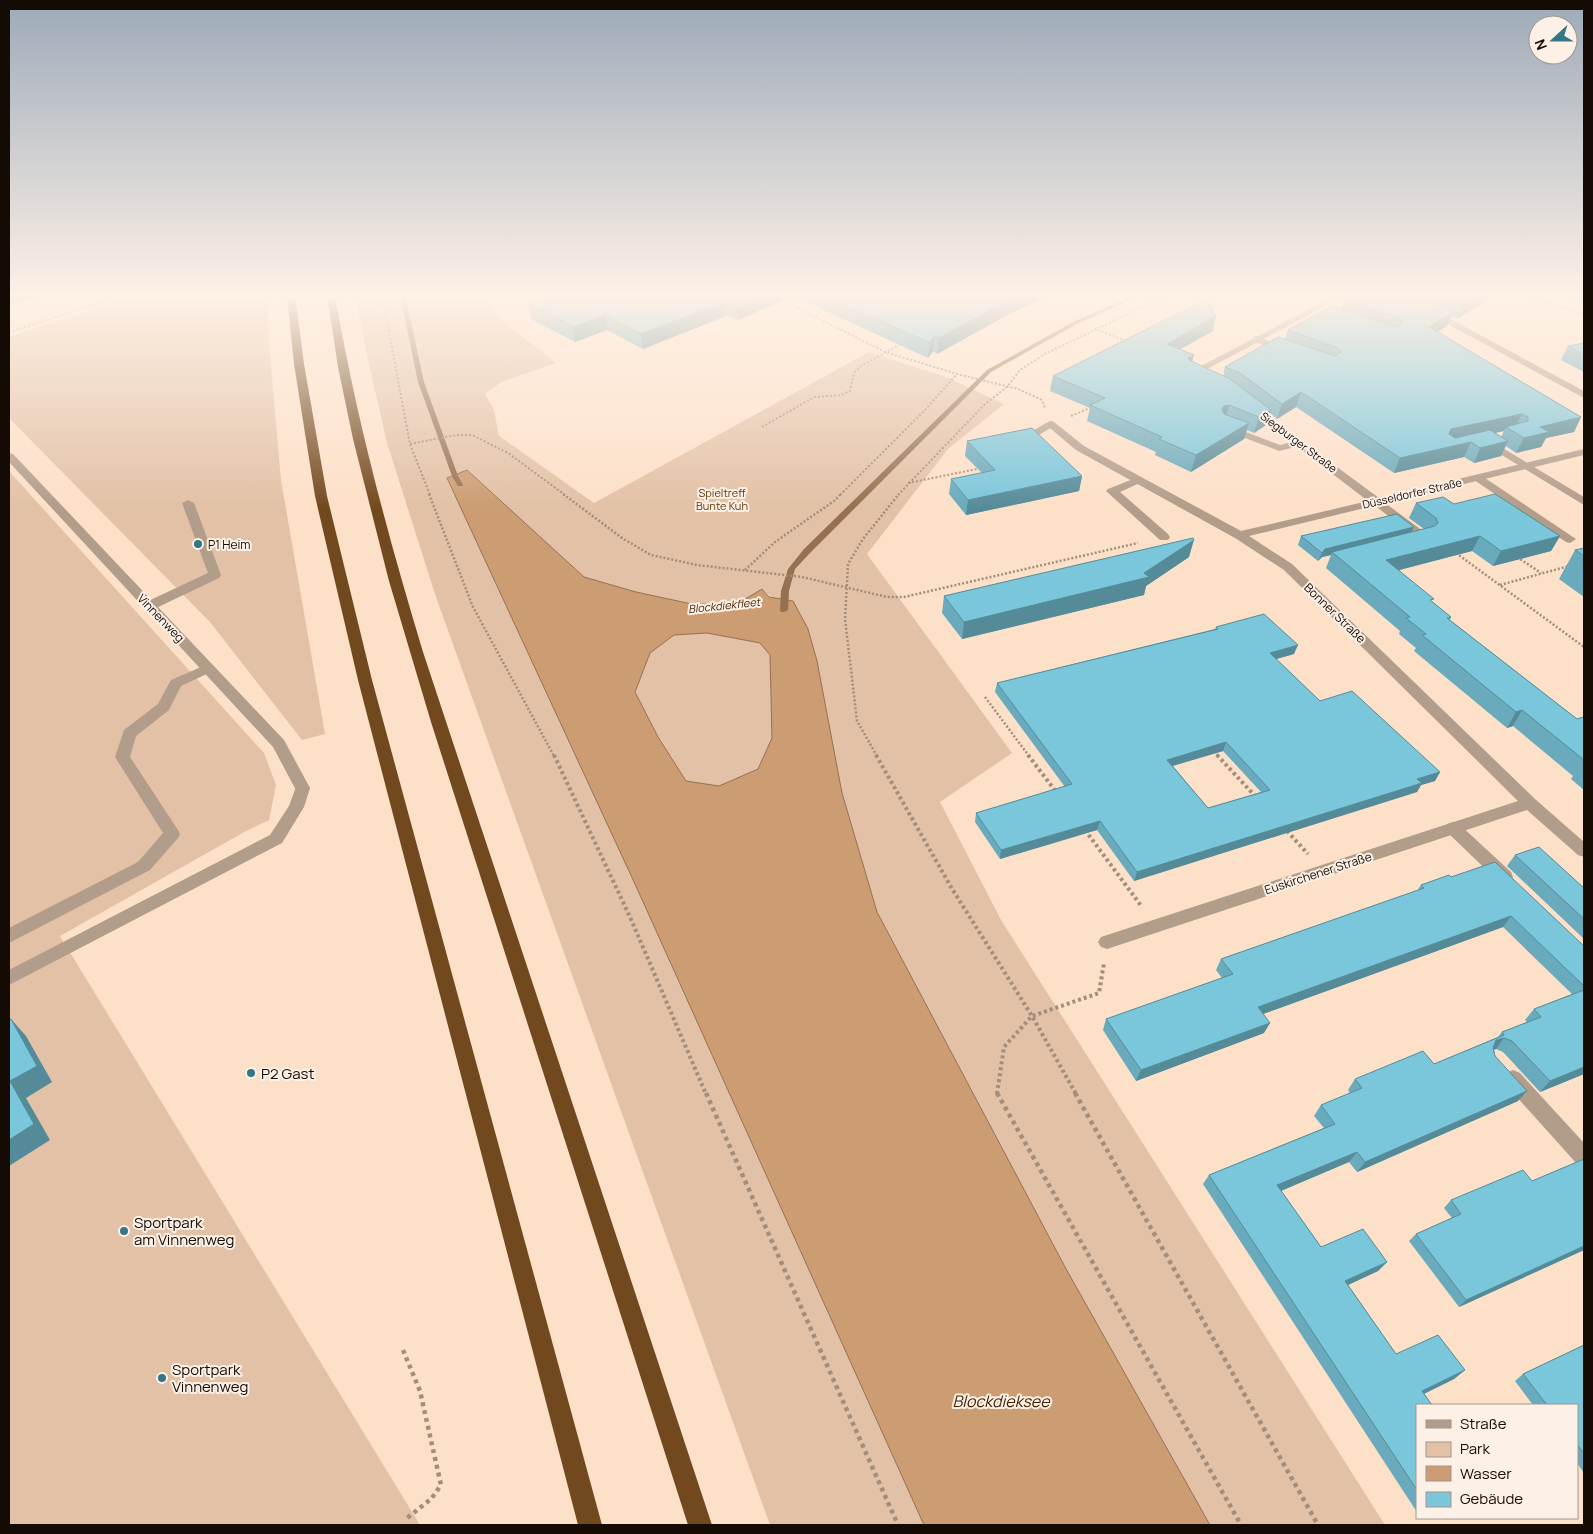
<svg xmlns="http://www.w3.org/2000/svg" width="1593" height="1534" viewBox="0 0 1593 1534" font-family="Manrope,sans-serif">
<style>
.green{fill:#e2c1a6}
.water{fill:#cc9c72;stroke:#957051;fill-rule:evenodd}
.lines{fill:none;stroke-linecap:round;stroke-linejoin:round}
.stream{fill:#957051;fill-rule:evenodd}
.path-far3{stroke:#a38d7c;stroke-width:2;stroke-dasharray:2 2;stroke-linecap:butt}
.path-far2{stroke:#a38d7c;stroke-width:2.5;stroke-dasharray:2 2;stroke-linecap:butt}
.path-far1{stroke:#a38d7c;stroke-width:4;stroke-dasharray:3 3;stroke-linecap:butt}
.path{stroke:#a38d7c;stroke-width:4.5;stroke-dasharray:4 4;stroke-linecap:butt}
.lane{fill:#b29c8a;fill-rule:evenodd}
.street{fill:#b29c8a;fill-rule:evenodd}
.highway{fill:#72481e;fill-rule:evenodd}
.wall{fill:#69aabc;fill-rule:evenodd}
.shaded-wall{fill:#558b99}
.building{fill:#7ac6db;stroke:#558b99;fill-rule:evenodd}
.poi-dot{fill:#337687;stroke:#fdf1e7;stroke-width:2}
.labels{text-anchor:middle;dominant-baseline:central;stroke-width:4;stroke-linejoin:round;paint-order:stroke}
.far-street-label{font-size:11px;fill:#140b04;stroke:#fdf1e7}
.far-park-label{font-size:11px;fill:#633600;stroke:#fdf1e7}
.far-water-label{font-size:11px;font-style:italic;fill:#432301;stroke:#fdf1e7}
.poi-label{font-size:12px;fill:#140b04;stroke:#fdf1e7;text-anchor:start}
.street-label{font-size:12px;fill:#140b04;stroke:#fdf1e7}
.near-poi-label{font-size:15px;fill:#140b04;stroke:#fdf1e7;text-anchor:start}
.near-water-label{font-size:16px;font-style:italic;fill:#432301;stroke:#fdf1e7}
</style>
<rect width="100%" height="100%" fill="#fde0c8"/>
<g class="green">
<path d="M 138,295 L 267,295 L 269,344 L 281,480 L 325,734 L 302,740 L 210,622 L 9,418 L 9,337 Z"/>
<path d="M 355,295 L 483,295 L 503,322 L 556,363 L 501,382 L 485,394 L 494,410 L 499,436 L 594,503 L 869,352 L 946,377 L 1004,404 L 948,449 L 867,554 L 1012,753 L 940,802 L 1001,920 L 1385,1525 L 1210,1525 L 1065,1267 L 877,912 L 842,793 L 817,661 L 808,629 L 762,589 L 747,599 L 723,604 L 692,604 L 636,592 L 584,577 L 467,470 L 447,478 L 635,884 L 924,1525 L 770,1525 L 436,597 L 387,443 L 365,346 Z"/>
<path d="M 9,471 L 264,753 L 276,785 L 269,820 L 246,831 L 60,936 L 420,1525 L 9,1525 Z"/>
<path d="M 707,633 L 760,643 L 771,655 L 772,738 L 758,769 L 719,786 L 686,781 L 658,737 L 635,692 L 650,653 L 674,635 Z"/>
</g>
<path class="water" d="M 467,470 L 584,577 L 636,592 L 692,604 L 724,604 L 747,598 L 762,589 L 769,597 L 793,601 L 808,629 L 817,661 L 842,793 L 877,912 L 1065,1267 L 1210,1525 L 924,1525 L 635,884 L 447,478 ZM 707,633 L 760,643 L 770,655 L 772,738 L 758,769 L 719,786 L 686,781 L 658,737 L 635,692 L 650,653 L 674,635 Z"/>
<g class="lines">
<g class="stream">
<path d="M 400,295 L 405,295 L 424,382 L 458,476 L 463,485 L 462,486 L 458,486 L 452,476 L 418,382 Z"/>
<path d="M 1135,295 L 1141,295 L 1077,324 L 991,372 L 810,553 L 795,569 L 789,591 L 788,610 L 784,612 L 781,612 L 780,610 L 781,591 L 788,569 L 804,549 L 987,370 L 1073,322 Z"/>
</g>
<g class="path-far3">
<path d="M 382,295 L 410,444 L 430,495"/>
<path d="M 1518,295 L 1584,314"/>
<path d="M 780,299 L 885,352 L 957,374 L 1018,389 L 1042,400 L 1045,408"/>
<path d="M 1094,329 L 1127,341"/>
<path d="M 9,332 L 112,299"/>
<path d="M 1071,416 L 1092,407"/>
<path d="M 762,427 L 814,397 L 841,395 L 850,391 L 854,373 L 861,366 L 901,344"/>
<path d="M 410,444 L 456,435 L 472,435 L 508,453 L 565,495"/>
<path d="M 908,483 L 982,468"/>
<path d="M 840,495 L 925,410 L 957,374"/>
<path d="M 898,495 L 985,404 L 1007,387 L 1020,370 L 1045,354 L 1167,295"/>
</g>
<g class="path-far2">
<path d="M 429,494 L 473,607 L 554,756"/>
<path d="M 563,494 L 622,538 L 651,555 L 697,565 L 802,577 L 887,597 L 904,597 L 1138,543"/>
<path d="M 1456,553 L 1584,647"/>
<path d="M 1517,557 L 1541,573"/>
<path d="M 745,570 L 775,542 L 834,501 L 841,494"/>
<path d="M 1500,585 L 1569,566"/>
<path d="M 985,697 L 1029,756"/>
<path d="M 1214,751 L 1218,756"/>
<path d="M 877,756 L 857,721 L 845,619 L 848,564 L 863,539 L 899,494"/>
</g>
<g class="path-far1">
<path d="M 554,755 L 630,917 L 706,1094"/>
<path d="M 876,755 L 951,887 L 1032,1016 L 1076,1094"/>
<path d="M 1028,755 L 1057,793"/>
<path d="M 1217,755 L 1255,796"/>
<path d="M 1085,830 L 1142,907"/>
<path d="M 1287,831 L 1308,854"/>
<path d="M 997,1094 L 1004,1047 L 1032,1016 L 1099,993 L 1104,963"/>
</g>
<g class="path">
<path d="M 706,1093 L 898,1525"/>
<path d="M 997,1093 L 1241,1525"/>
<path d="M 1075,1093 L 1318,1525"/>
<path d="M 403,1350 L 420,1391 L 441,1485 L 431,1499 L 406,1519"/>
</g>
<g class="lane">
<path d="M 1256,336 L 1288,348 L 1290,350 L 1285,353 L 1253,341 L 1253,337 Z"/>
<path d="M 1050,421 L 1054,422 L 1055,424 L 1054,426 L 1039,435 L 1016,440 L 1011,437 L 1012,435 L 1032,431 Z"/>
<path d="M 1228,425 L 1280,445 L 1300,440 L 1305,443 L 1304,445 L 1279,451 L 1224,430 L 1223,428 Z"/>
<path d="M 1486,438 L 1584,497 L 1584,505 L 1482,443 L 1481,441 Z"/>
<path d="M 1478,475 L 1482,476 L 1576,539 L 1570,543 L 1566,542 L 1474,480 L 1472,478 L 1474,476 Z"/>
<path d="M 1138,477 L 1142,478 L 1144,480 L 1142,482 L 1120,492 L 1168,534 L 1170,537 L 1168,540 L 1160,540 L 1106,491 L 1108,489 Z"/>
<path d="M 1377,499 L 1381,500 L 1427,534 L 1429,537 L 1427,540 L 1419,540 L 1373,504 L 1371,502 L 1373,500 Z"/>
<path d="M 188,500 L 194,503 L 221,575 L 219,578 L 154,609 L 144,609 L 143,606 L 144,603 L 208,573 L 182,503 Z"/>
<path d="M 208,664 L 213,665 L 215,668 L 213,671 L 181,686 L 169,710 L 136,736 L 130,757 L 178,830 L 180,834 L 178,838 L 150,870 L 9,943 L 9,928 L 138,862 L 163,833 L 115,757 L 124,730 L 158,704 L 171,680 Z"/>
<path d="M 302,782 L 307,784 L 310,788 L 304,807 L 282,843 L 9,985 L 9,970 L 270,835 L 289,806 L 297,784 Z"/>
<path d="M 1453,822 L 1459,824 L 1511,872 L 1513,877 L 1511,882 L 1505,883 L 1499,882 L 1447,832 L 1445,828 L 1447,824 Z"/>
<path d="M 1513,1070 L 1520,1073 L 1584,1143 L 1584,1166 L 1577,1164 L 1506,1085 L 1503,1079 L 1506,1073 Z"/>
</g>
<g class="street">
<path d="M 1336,295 L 1346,295 L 1194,376 L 1191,377 L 1186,374 Z"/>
<path d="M 1432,309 L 1584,391 L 1584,398 L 1429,314 L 1427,312 Z"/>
<path d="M 1253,405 L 1379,498 L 1584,449 L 1584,455 L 1249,536 L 1292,564 L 1535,799 L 1584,842 L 1584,857 L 1578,855 L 1527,810 L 1107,949 L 1101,947 L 1098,942 L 1101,937 L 1518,801 L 1284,570 L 1235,538 L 1076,450 L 1045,424 L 1050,421 L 1054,422 L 1084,446 L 1241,531 L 1368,501 L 1249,410 L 1248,408 Z"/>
<path d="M 9,453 L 13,454 L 284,740 L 310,788 L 307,792 L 302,794 L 297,792 L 273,747 L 9,462 Z"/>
</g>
<g class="highway">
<path d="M 287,295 L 295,295 L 304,364 L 327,496 L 372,680 L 602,1525 L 578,1525 L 358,680 L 315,496 L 294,364 Z"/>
<path d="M 327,295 L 335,295 C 356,417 387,533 423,652 L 712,1525 L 688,1525 L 431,722 L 389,581 L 353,439 L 338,367 Z"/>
</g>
</g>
<g class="wall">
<path d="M 556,295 L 1051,295 L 1011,313 L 937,354 L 933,351 L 928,358 L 793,296 L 738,320 L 726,316 L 643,349 L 607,330 L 575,342 L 531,319 L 529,304 Z"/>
<path d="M 1426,295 L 1488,295 L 1485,302 L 1457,319 L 1451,316 L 1447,326 L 1438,332 L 1581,417 L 1574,432 L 1546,438 L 1541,447 L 1516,453 L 1506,446 L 1501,456 L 1474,463 L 1464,457 L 1394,473 L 1296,407 L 1277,419 L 1270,413 L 1266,425 L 1254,433 L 1247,430 L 1244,439 L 1191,472 L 1155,455 L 1156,452 L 1087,421 L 1090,408 L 1050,391 L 1053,376 L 1213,331 L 1180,349 L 1192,362 L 1223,376 L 1225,367 L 1285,339 L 1288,330 L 1341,309 L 1344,300 L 1425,299 ZM 1504,431 L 1501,437 L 1494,433 Z"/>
<path d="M 1561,295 L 1584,295 L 1584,301 Z"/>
<path d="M 1584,343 L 1584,372 L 1561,360 L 1568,346 Z"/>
<path d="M 967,441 L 1082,476 L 1079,491 L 966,515 L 949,494 L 951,479 L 982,473 L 965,456 Z"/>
<path d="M 1416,503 L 1454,504 L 1560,536 L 1551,551 L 1493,566 L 1472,551 L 1399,570 L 1432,602 L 1451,617 L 1450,620 L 1577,719 L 1584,718 L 1584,790 L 1571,779 L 1573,776 L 1513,726 L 1507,728 L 1414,651 L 1416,648 L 1399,634 L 1400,631 L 1326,568 L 1331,555 L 1322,557 L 1318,561 L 1298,545 L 1301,536 L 1414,527 L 1411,532 L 1424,529 L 1409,518 Z"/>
<path d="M 1584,548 L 1584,597 L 1559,579 L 1575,550 Z"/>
<path d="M 1189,557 L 1146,586 L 1144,595 L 962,639 L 942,613 L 944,596 Z"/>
<path d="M 1216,627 L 1294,654 L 1276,659 L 1320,701 L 1440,772 L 1435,781 L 1421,785 L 1417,792 L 1134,881 L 1097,830 L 1000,859 L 975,822 L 976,813 L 1065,787 L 995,692 L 997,683 L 1215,629 ZM 1223,751 L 1261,792 L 1208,808 L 1173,766 Z"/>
<path d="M 1515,855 L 1584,888 L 1584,939 L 1507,866 Z"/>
<path d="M 1451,877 L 1584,946 L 1584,1074 L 1540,1092 L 1503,1052 L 1496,1049 L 1494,1050 L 1495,1056 L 1518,1101 L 1357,1172 L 1349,1162 L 1281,1191 L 1321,1247 L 1387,1262 L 1378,1271 L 1348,1285 L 1396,1354 L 1465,1370 L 1454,1379 L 1424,1394 L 1417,1405 L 1417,1509 L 1415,1509 L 1203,1184 L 1209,1175 L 1324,1128 L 1314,1116 L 1321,1105 L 1350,1093 L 1348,1090 L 1355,1079 L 1434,1064 L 1498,1037 L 1502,1032 L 1527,1022 L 1525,1020 L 1534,1009 L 1572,994 L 1503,927 L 1263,1014 L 1264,1033 L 1136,1081 L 1103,1030 L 1106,1019 L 1222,978 L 1216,970 L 1221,959 L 1417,891 L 1421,885 Z"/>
<path d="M 1584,1159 L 1584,1250 L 1459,1307 L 1409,1241 L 1416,1234 L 1452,1218 L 1444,1208 L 1451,1200 L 1532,1181 Z"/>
<path d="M 1584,1345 L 1584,1473 L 1577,1463 L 1577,1405 L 1533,1405 L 1515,1381 L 1523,1374 Z"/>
</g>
<g class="shaded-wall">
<path d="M 9,295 L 45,295 L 9,305 Z"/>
<path d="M 763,295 L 793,295 L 793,296 L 738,320 L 737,306 Z"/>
<path d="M 1021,295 L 1051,295 L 1011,313 L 937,354 L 939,338 L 1013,298 Z"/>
<path d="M 1480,295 L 1488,295 L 1485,302 L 1457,319 L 1463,305 Z"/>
<path d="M 726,301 L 726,316 L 643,349 L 641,334 Z"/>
<path d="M 1453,312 L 1447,326 L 1424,340 L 1429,327 Z"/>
<path d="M 605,315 L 607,330 L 575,342 L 573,327 Z"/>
<path d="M 1216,316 L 1213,331 L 1163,359 L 1167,344 Z"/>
<path d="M 934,336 L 933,351 L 928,358 L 930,343 Z"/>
<path d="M 1194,355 L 1190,370 L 1188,358 Z"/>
<path d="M 1301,392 L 1296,407 L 1277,419 L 1282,404 Z"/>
<path d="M 1229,405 L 1225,421 L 1222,409 L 1224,406 Z"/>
<path d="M 1271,410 L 1266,425 L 1254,433 L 1259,417 Z"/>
<path d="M 1522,414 L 1515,428 L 1506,427 L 1504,431 L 1445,444 L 1442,448 L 1451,429 Z"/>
<path d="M 1581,417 L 1574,432 L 1546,438 L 1541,447 L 1516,453 L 1524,438 L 1540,427 Z"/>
<path d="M 1249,423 L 1244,439 L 1191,472 L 1196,455 Z"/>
<path d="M 1508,441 L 1501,456 L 1474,463 L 1480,448 Z"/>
<path d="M 1471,442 L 1464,457 L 1394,473 L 1400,458 Z"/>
<path d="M 1082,476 L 1079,491 L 966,515 L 968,500 Z"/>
<path d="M 1414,527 L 1410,535 L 1332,552 L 1331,555 L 1322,557 L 1318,561 L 1322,553 L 1325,549 Z"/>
<path d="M 1480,536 L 1472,551 L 1380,575 L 1386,560 Z"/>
<path d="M 1560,536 L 1551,551 L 1493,566 L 1501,551 Z"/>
<path d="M 1194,540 L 1189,557 L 1146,586 L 1144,595 L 962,639 L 964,622 L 1144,573 Z"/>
<path d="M 1298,645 L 1294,654 L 1266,662 L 1270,653 Z"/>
<path d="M 1522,710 L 1513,726 L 1507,728 L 1516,712 Z"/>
<path d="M 1226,742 L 1223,751 L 1165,768 L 1167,760 Z"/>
<path d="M 1440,772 L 1435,781 L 1421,785 L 1417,792 L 1134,881 L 1137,872 Z"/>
<path d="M 1100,821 L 1097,830 L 1000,859 L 1001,850 Z"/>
<path d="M 1511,916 L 1503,927 L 1252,1018 L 1258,1007 Z"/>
<path d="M 11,1019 L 26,1036 L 52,1082 L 26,1098 L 50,1140 L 9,1166 Z"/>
<path d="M 1270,1023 L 1264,1033 L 1136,1081 L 1141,1070 Z"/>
<path d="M 1504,1038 L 1496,1049 L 1487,1051 L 1496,1040 Z"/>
<path d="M 1584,1067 L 1584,1074 L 1540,1092 L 1550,1081 Z"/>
<path d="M 1527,1091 L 1518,1101 L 1357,1172 L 1365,1162 Z"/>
<path d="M 1357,1152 L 1349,1162 L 1271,1195 L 1277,1185 Z"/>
<path d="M 1584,1246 L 1584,1250 L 1459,1307 L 1466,1300 Z"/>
<path d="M 1387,1262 L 1378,1271 L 1337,1290 L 1345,1281 Z"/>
<path d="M 1465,1370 L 1454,1379 L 1413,1399 L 1422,1391 Z"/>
</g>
<g class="building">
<path d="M 556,295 L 763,295 L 737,306 L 726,301 L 641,334 L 605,315 L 573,327 L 529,304 Z"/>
<path d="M 822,295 L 1021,295 L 1013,298 L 939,338 L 934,336 L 930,343 Z"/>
<path d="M 1353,295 L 1408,295 L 1435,302 L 1453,312 L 1429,327 L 1581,417 L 1540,427 L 1549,432 L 1524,438 L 1506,427 L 1528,421 L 1528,417 L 1522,414 L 1451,429 L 1449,434 L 1455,438 L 1490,430 L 1508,441 L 1480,448 L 1471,442 L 1400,458 L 1301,392 L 1282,404 L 1240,373 L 1225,367 L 1278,337 L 1335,356 L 1341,352 L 1338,348 L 1288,330 L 1332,306 L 1396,327 L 1402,324 L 1403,321 L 1400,318 L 1344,300 Z"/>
<path d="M 1445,295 L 1480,295 L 1463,305 Z"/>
<path d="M 1207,299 L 1216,316 L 1167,344 L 1194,355 L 1188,358 L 1189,360 L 1230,379 L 1271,410 L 1259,417 L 1229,405 L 1224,406 L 1222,409 L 1224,414 L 1249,423 L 1196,455 L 1159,439 L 1162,437 L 1090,405 L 1105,398 L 1053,376 Z"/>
<path d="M 1584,343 L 1584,355 L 1568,346 Z"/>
<path d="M 1032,428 L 1082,476 L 968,500 L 951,479 L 995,470 L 967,441 Z"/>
<path d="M 1495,494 L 1560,536 L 1501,551 L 1480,536 L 1386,560 L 1434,599 L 1430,600 L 1451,617 L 1447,618 L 1577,719 L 1583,717 L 1584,718 L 1584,760 L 1522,710 L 1516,712 L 1422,635 L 1426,634 L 1406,618 L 1410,617 L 1332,552 L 1435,526 L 1438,523 L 1436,518 L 1416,503 L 1443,497 L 1454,504 Z"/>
<path d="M 1397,514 L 1414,527 L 1325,549 L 1322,553 L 1301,536 Z"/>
<path d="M 1193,538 L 1194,540 L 1144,573 L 1149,577 L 964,622 L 944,596 Z"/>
<path d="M 1584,548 L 1584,556 L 1575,550 Z"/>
<path d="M 1264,614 L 1298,645 L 1270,653 L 1320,701 L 1352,691 L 1440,772 L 1417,779 L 1422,783 L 1137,872 L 1100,821 L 1001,850 L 976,813 L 1072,784 L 997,683 L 1218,629 L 1216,627 ZM 1226,742 L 1270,790 L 1208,808 L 1167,760 Z"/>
<path d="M 1539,847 L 1584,888 L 1584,919 L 1515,855 Z"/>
<path d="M 1495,862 L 1584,946 L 1584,986 L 1511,916 L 1258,1007 L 1270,1023 L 1141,1070 L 1106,1019 L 1233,974 L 1221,959 L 1424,888 L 1421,885 L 1449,875 L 1451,877 Z"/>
<path d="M 1584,990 L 1584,1067 L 1550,1081 L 1512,1041 L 1504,1038 L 1496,1040 L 1493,1048 L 1495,1056 L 1527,1091 L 1365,1162 L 1357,1152 L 1277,1185 L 1321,1247 L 1363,1229 L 1387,1262 L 1345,1281 L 1396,1354 L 1438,1335 L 1465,1370 L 1422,1391 L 1432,1405 L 1417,1405 L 1417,1490 L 1209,1175 L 1335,1124 L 1321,1105 L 1362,1088 L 1355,1079 L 1423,1051 L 1434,1064 L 1504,1035 L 1502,1032 L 1541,1017 L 1534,1009 Z"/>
<path d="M 11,1019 L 37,1066 L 10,1081 L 34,1124 L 9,1140 L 9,1020 Z"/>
<path d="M 1584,1159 L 1584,1246 L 1466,1300 L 1416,1234 L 1461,1214 L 1451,1200 L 1523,1170 L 1532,1181 Z"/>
<path d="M 1584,1345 L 1584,1454 L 1577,1444 L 1577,1405 L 1547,1405 L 1523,1374 Z"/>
</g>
<linearGradient id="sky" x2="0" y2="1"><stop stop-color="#9daab9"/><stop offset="0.58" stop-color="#fef1e6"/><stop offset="1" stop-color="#fef1e6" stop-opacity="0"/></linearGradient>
<rect width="1593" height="509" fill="url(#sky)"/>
<g class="poi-dot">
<circle cx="198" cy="544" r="5"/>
<circle cx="251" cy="1073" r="5"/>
<circle cx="124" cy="1231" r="5"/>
<circle cx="162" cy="1378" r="5"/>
</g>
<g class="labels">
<g class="far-street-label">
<text transform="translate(1299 442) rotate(37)">Siegburger Straße</text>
<text transform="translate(1412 493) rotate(-13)">Düsseldorfer Straße</text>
</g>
<g class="far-park-label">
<text x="722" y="492">Spieltreff<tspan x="722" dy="13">Bunte Kuh</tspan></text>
</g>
<g class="far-water-label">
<text transform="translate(724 605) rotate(-6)">Blockdiekfleet</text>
</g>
<g class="poi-label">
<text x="208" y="544">P1 Heim</text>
</g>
<g class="street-label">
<text transform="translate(1335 613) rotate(44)">Bonner Straße</text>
<text transform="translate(161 618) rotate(46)">Vinnenweg</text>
<text transform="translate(1318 873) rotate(-18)">Euskirchener Straße</text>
</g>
<g class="near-poi-label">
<text x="261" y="1073">P2 Gast</text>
<text x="134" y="1222">Sportpark<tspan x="134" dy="17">am Vinnenweg</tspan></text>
<text x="172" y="1369">Sportpark<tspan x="172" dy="17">Vinnenweg</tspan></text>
</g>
<g class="near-water-label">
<text x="1001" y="1401">Blockdieksee</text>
</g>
</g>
<rect width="1593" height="1534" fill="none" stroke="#140b04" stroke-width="20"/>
<rect x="1416" y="1404" width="162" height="115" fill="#fdf1e7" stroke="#a0958c"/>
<rect x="1426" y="1420" width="25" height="8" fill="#b29c8a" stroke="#a0958c"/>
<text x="1460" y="1429" font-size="15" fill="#140b04">Straße</text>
<rect x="1426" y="1442" width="25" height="15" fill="#e2c1a6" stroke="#a0958c"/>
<text x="1460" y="1454" font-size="15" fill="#140b04">Park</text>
<rect x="1426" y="1466" width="25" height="15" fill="#cc9c72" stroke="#a0958c"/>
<text x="1460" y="1479" font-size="15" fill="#140b04">Wasser</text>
<rect x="1426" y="1492" width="25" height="15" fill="#7ac6db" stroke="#a0958c"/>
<text x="1460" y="1504" font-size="15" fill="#140b04">Gebäude</text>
<g transform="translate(1553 40) rotate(249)"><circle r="24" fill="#fdf1e7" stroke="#a0958c"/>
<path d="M0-4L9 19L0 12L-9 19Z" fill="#337687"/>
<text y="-8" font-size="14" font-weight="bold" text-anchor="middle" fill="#140b04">N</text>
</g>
</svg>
